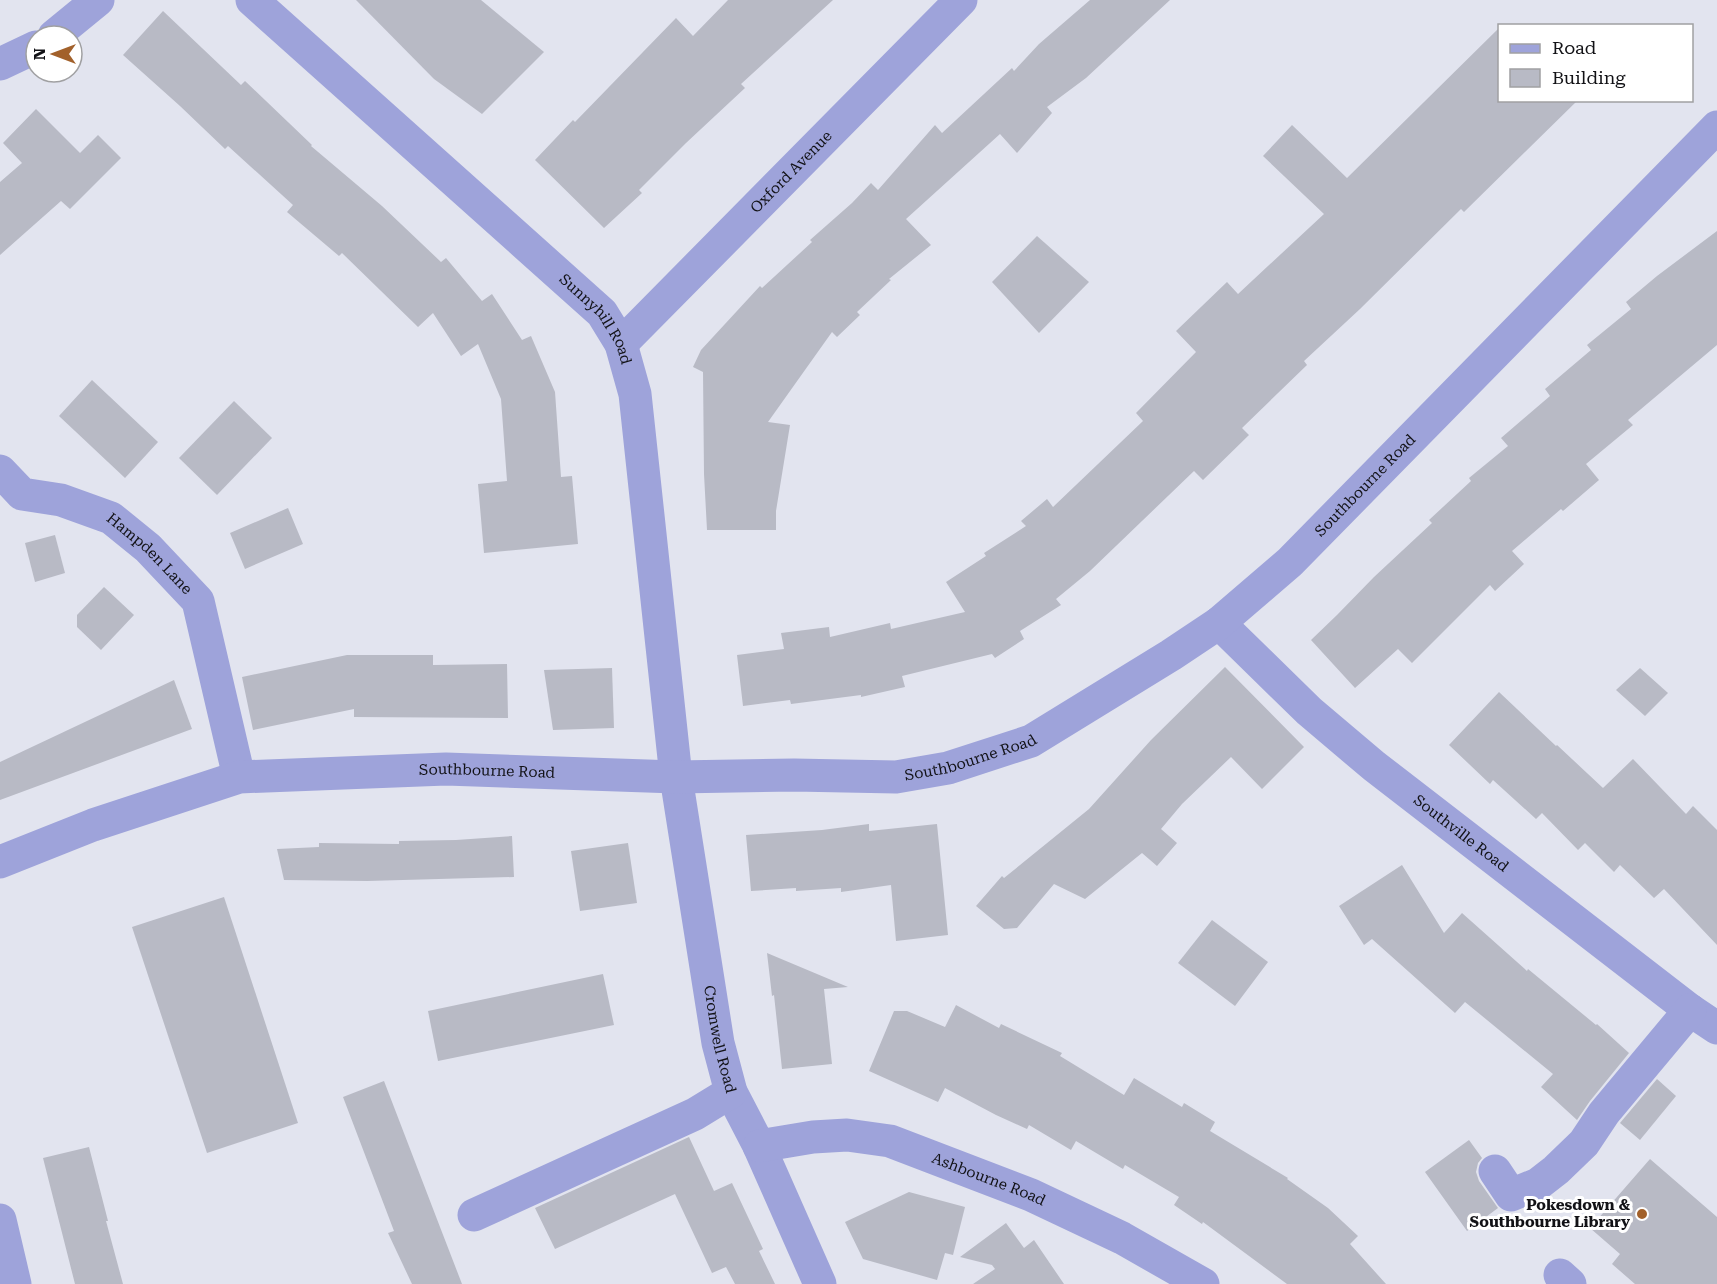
<svg xmlns="http://www.w3.org/2000/svg" width="1717" height="1284" viewBox="0 0 1717 1284" font-family="'Roboto Serif',serif">
<style>
.building{fill:#b8bac5}
.lines{fill:none;stroke-linecap:round;stroke-linejoin:round}
.minor{stroke:#9ea3da;stroke-width:33}
.poi-dot{fill:#a2612b;stroke:#fff;stroke-width:2}
.labels{text-anchor:middle;dominant-baseline:central;stroke-width:6;stroke-linejoin:round;paint-order:stroke}
.street-label{font-size:15px;fill:#121216;stroke:#fff}
.poi-label{font-size:15px;font-weight:bold;fill:#121216;stroke:#fff;text-anchor:end}
</style>
<rect width="100%" height="100%" fill="#e2e4ef"/>
<g class="building">
<path d="M 356,0 L 481,0 L 544,52 L 482,114 L 434,79 Z"/>
<path d="M 728,0 L 833,0 L 741,84 L 745,88 L 686,143 L 639,190 L 642,193 L 604,228 L 535,160 L 573,120 L 575,122 L 676,18 L 693,36 Z"/>
<path d="M 1090,0 L 1170,0 L 1086,78 L 1047,107 L 1052,113 L 1017,153 L 1000,134 L 906,219 L 931,245 L 889,279 L 891,280 L 857,312 L 860,315 L 837,337 L 832,332 L 768,422 L 790,425 L 776,511 L 776,530 L 707,530 L 704,474 L 703,372 L 693,367 L 701,350 L 760,286 L 762,288 L 812,242 L 810,240 L 852,203 L 871,183 L 878,190 L 935,125 L 942,133 L 1012,68 L 1014,71 L 1039,44 Z"/>
<path d="M 163,11 L 241,85 L 245,81 L 312,145 L 311,146 L 382,206 L 441,262 L 446,258 L 482,301 L 492,294 L 522,340 L 531,336 L 555,392 L 561,477 L 572,476 L 578,544 L 484,553 L 478,484 L 507,481 L 501,399 L 478,344 L 461,356 L 433,313 L 418,327 L 342,253 L 339,256 L 287,212 L 293,205 L 228,146 L 225,149 L 180,106 L 123,55 Z"/>
<path d="M 1500,27 L 1500,100 L 1578,100 L 1464,212 L 1461,209 L 1360,309 L 1304,361 L 1307,365 L 1242,428 L 1249,435 L 1203,480 L 1194,471 L 1090,571 L 1056,599 L 1061,605 L 1020,631 L 1024,639 L 995,658 L 992,654 L 902,676 L 905,687 L 861,697 L 861,695 L 791,704 L 790,700 L 743,706 L 737,655 L 784,649 L 781,633 L 829,627 L 830,637 L 890,623 L 891,629 L 965,612 L 946,582 L 986,556 L 984,553 L 1026,526 L 1021,521 L 1047,499 L 1053,507 L 1143,421 L 1136,413 L 1196,352 L 1176,331 L 1227,282 L 1238,294 L 1324,214 L 1263,156 L 1292,125 L 1347,178 Z"/>
<path d="M 36,109 L 80,153 L 98,135 L 121,158 L 70,209 L 61,201 L 0,255 L 0,182 L 22,163 L 3,143 Z"/>
<path d="M 1717,231 L 1717,345 L 1628,420 L 1633,425 L 1586,464 L 1599,480 L 1563,511 L 1561,509 L 1512,551 L 1524,564 L 1495,591 L 1490,585 L 1412,663 L 1398,649 L 1355,688 L 1311,640 L 1337,615 L 1374,577 L 1432,523 L 1429,520 L 1471,481 L 1469,478 L 1508,446 L 1501,438 L 1550,396 L 1545,389 L 1591,350 L 1587,345 L 1631,309 L 1626,302 L 1657,276 Z"/>
<path d="M 1037,236 L 1089,282 L 1039,333 L 992,282 Z"/>
<path d="M 92,380 L 158,442 L 125,478 L 59,416 Z"/>
<path d="M 234,401 L 272,438 L 217,495 L 179,458 Z"/>
<path d="M 288,508 L 303,544 L 245,569 L 230,533 Z"/>
<path d="M 55,535 L 65,573 L 35,582 L 25,543 Z"/>
<path d="M 104,587 L 134,615 L 101,650 L 77,627 L 77,615 Z"/>
<path d="M 347,655 L 433,655 L 433,665 L 507,664 L 508,718 L 354,717 L 354,709 L 253,730 L 242,677 Z"/>
<path d="M 1225,667 L 1304,747 L 1262,789 L 1231,757 L 1182,804 L 1161,829 L 1177,843 L 1157,866 L 1142,853 L 1085,899 L 1054,884 L 1017,928 L 1004,929 L 976,906 L 1002,876 L 1004,878 L 1089,809 L 1151,740 Z"/>
<path d="M 612,668 L 614,728 L 553,730 L 544,670 Z"/>
<path d="M 1640,668 L 1668,693 L 1645,716 L 1616,690 Z"/>
<path d="M 174,680 L 192,729 L 0,800 L 0,762 Z"/>
<path d="M 1499,692 L 1556,746 L 1557,745 L 1603,788 L 1633,759 L 1686,814 L 1693,806 L 1717,830 L 1717,945 L 1664,889 L 1654,898 L 1620,865 L 1614,872 L 1585,843 L 1578,850 L 1542,813 L 1536,819 L 1493,780 L 1490,784 L 1449,745 Z"/>
<path d="M 869,824 L 869,831 L 937,824 L 948,935 L 896,941 L 891,885 L 841,892 L 841,888 L 796,891 L 796,888 L 751,891 L 746,835 L 822,830 Z"/>
<path d="M 512,836 L 514,877 L 367,881 L 284,880 L 277,849 L 319,847 L 319,843 L 399,844 L 399,841 L 456,840 Z"/>
<path d="M 628,843 L 637,903 L 580,911 L 571,851 Z"/>
<path d="M 1402,865 L 1444,933 L 1462,913 L 1527,971 L 1528,969 L 1596,1025 L 1597,1024 L 1629,1053 L 1590,1101 L 1577,1120 L 1541,1087 L 1553,1074 L 1465,1002 L 1455,1013 L 1372,939 L 1364,945 L 1339,906 Z"/>
<path d="M 224,897 L 298,1123 L 207,1153 L 132,927 Z"/>
<path d="M 1212,920 L 1268,962 L 1235,1006 L 1178,963 Z"/>
<path d="M 767,953 L 848,987 L 824,989 L 832,1064 L 782,1069 L 774,995 L 772,996 Z"/>
<path d="M 603,974 L 614,1025 L 438,1061 L 428,1011 Z"/>
<path d="M 956,1005 L 999,1028 L 1001,1024 L 1062,1053 L 1060,1056 L 1124,1095 L 1134,1078 L 1182,1107 L 1184,1103 L 1215,1122 L 1210,1131 L 1288,1178 L 1287,1179 L 1328,1208 L 1358,1236 L 1350,1244 L 1386,1284 L 1287,1284 L 1203,1222 L 1202,1224 L 1174,1205 L 1179,1197 L 1125,1165 L 1123,1169 L 1076,1141 L 1071,1150 L 1029,1125 L 1027,1129 L 996,1115 L 945,1088 L 938,1102 L 869,1071 L 894,1011 L 907,1011 L 945,1027 Z"/>
<path d="M 1657,1079 L 1676,1096 L 1640,1140 L 1620,1123 Z"/>
<path d="M 384,1081 L 440,1227 L 462,1284 L 412,1284 L 388,1233 L 394,1231 L 343,1097 Z"/>
<path d="M 689,1137 L 714,1191 L 732,1183 L 763,1249 L 759,1251 L 775,1284 L 735,1284 L 726,1267 L 712,1273 L 675,1194 L 555,1249 L 535,1208 Z"/>
<path d="M 1469,1140 L 1482,1158 L 1478,1163 L 1476,1172 L 1479,1181 L 1498,1208 L 1467,1231 L 1425,1172 Z"/>
<path d="M 89,1147 L 108,1221 L 106,1221 L 123,1284 L 75,1284 L 43,1158 Z"/>
<path d="M 1650,1159 L 1717,1217 L 1717,1284 L 1635,1284 L 1612,1264 L 1620,1254 L 1590,1228 Z"/>
<path d="M 909,1192 L 965,1207 L 953,1255 L 945,1253 L 937,1280 L 863,1259 L 845,1222 Z"/>
<path d="M 1006,1223 L 1024,1248 L 1034,1240 L 1064,1284 L 973,1284 L 995,1269 L 992,1265 L 960,1257 Z"/>
</g>
<g class="lines">
<g class="minor">
<path id="s1" d="M 252,0 L 602,313 L 621,344 L 635,394 L 676,777 L 718,1043 L 731,1092 L 759,1146 L 820,1284"/>
<path d="M 54,36 L 98,0"/>
<path d="M 0,64 L 36,47"/>
<path id="s2" d="M 621,344 L 961,0"/>
<path id="s3" d="M 0,471 L 22,494 L 61,500 L 111,518 L 148,548 L 198,601 L 239,777"/>
<path id="s4" d="M 1219,623 L 1309,711 L 1374,766 L 1690,1010 L 1717,1028"/>
<path id="s5" d="M 0,862 L 93,825 L 239,777 L 446,769 L 676,777 L 794,775 L 896,777 L 948,768 L 1031,741 L 1171,655 L 1219,623 L 1290,562 L 1717,127"/>
<path id="s6" d="M 759,1146 L 813,1137 L 847,1135 L 890,1141 L 1031,1195 L 1122,1238 L 1203,1284"/>
<path d="M 1495,1171 L 1511,1195 L 1538,1184 L 1556,1170 L 1584,1143 L 1604,1113 L 1690,1010"/>
<path d="M 474,1215 L 695,1114 L 731,1092"/>
<path d="M 0,1220 L 15,1284"/>
<path d="M 1560,1275 L 1570,1284"/>
</g>
</g>
<circle class="poi-dot" cx="1642" cy="1214" r="6"/>
<g class="labels">
<g class="street-label">
<text stroke="none"><textPath href="#s2" startOffset="242">Oxford Avenue</textPath></text>
<text stroke="none"><textPath href="#s1" startOffset="471">Sunnyhill Road</textPath></text>
<text stroke="none"><textPath href="#s5" startOffset="1474">Southbourne Road</textPath></text>
<text stroke="none"><textPath href="#s3" startOffset="177">Hampden Lane</textPath></text>
<text stroke="none"><textPath href="#s5" startOffset="988">Southbourne Road</textPath></text>
<text stroke="none"><textPath href="#s5" startOffset="502">Southbourne Road</textPath></text>
<text stroke="none"><textPath href="#s4" startOffset="321">Southville Road</textPath></text>
<text stroke="none"><textPath href="#s1" startOffset="1209">Cromwell Road</textPath></text>
<text stroke="none"><textPath href="#s6" startOffset="238">Ashbourne Road</textPath></text>
</g>
<g class="poi-label">
<text x="1630" y="1205">Pokesdown &amp;<tspan x="1630" dy="17">Southbourne Library</tspan></text>
</g>
</g>
<rect x="1498" y="24" width="195" height="78" fill="#ffffff" stroke="#a0a0a2" stroke-width="1.5"/>
<rect x="1510" y="44" width="30" height="9" fill="#9ea3da" stroke="#a0a0a2" stroke-width="1.5"/>
<text x="1552" y="54" font-size="18" fill="#121216">Road</text>
<rect x="1510" y="69" width="30" height="18" fill="#b8bac5" stroke="#a0a0a2" stroke-width="1.5"/>
<text x="1552" y="84" font-size="18" fill="#121216">Building</text>
<g transform="translate(54 54) rotate(270)"><circle r="28" fill="#ffffff" stroke="#a0a0a2" stroke-width="1.5"/>
<path d="M0-4.5L10 22L0 15L-10 22Z" fill="#a2612b"/>
<text y="-9" font-size="16" font-weight="bold" text-anchor="middle" fill="#121216">N</text>
</g>
</svg>
